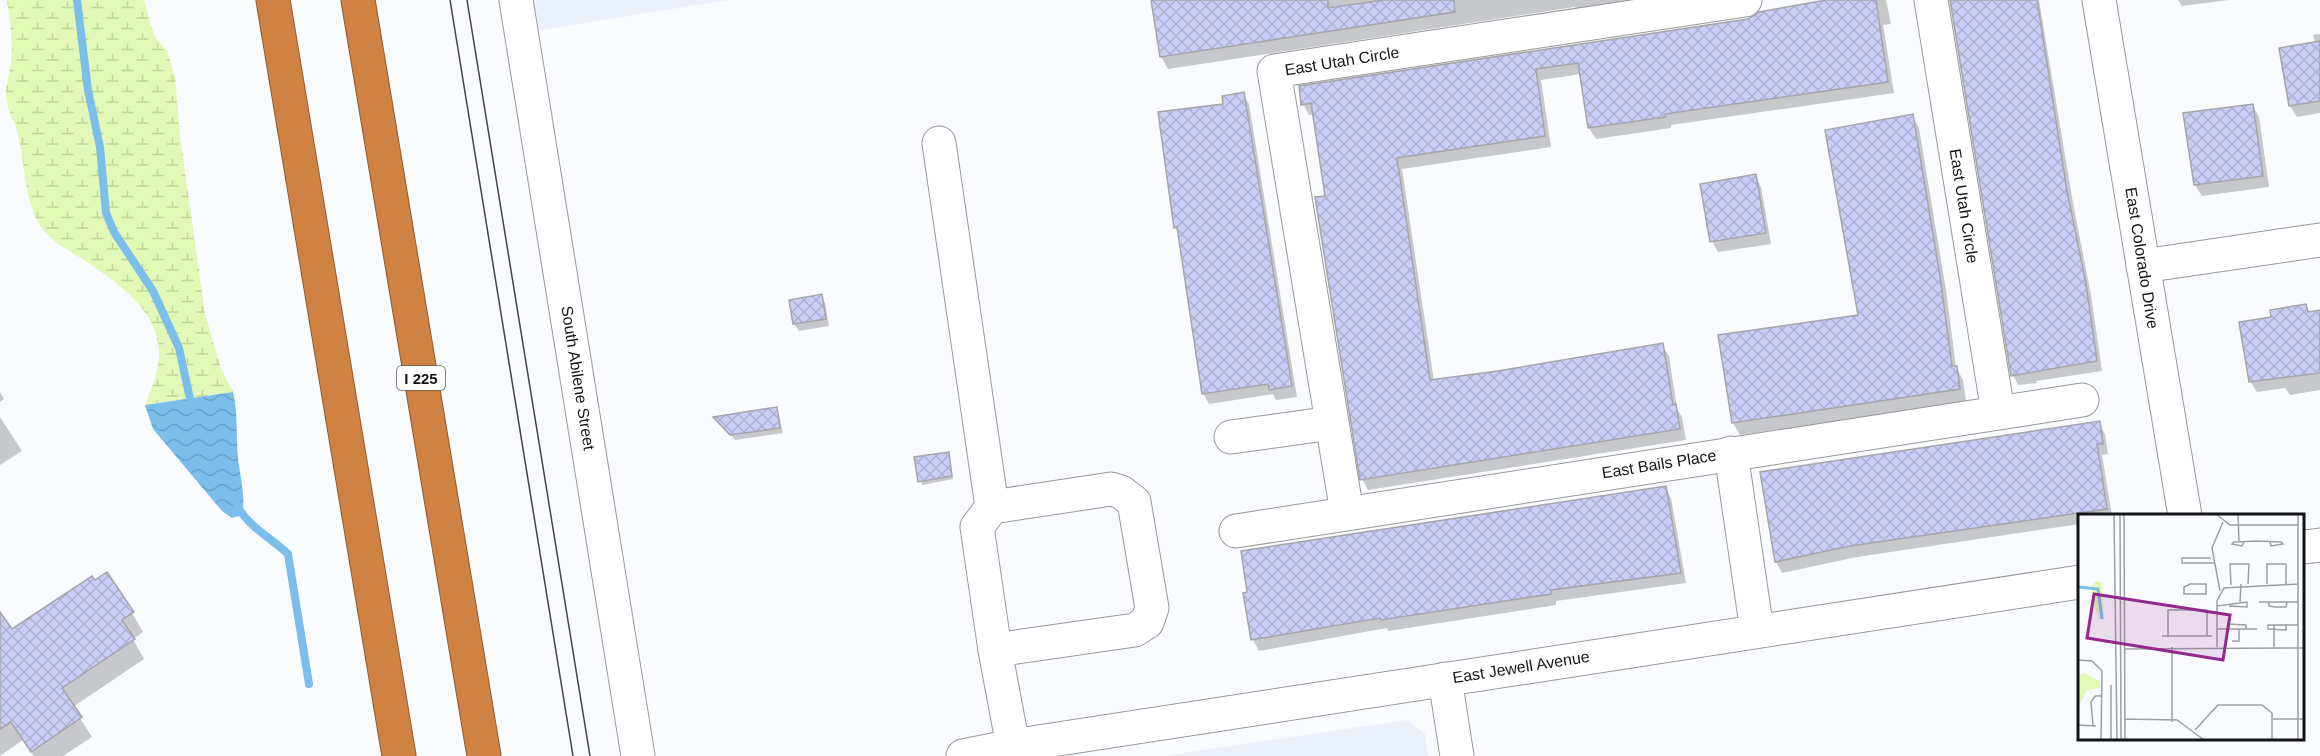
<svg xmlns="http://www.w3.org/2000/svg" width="2320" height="756" viewBox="0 0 2320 756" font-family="Helvetica,sans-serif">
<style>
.built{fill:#ebf0fb}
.wetland{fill:url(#wetland-marsh)}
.water{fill:url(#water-waves)}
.shadow{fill:#0003}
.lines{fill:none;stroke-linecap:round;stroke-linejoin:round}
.stream{stroke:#7bbdeb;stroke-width:8}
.building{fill:url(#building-cross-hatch);stroke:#a5a5a9;stroke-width:1.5}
.minor-casing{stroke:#96989c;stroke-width:35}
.highway-casing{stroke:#8e5c32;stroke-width:35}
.minor{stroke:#fff;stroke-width:33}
.highway{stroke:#cf8241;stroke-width:33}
.tram{stroke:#434445;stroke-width:1.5}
.labels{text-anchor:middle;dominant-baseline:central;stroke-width:4.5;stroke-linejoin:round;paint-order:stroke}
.shield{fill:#fff;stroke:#5a5b5c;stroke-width:1.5}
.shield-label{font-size:15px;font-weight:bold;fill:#141516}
.street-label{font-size:16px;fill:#141516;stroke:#fff}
.inset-river{fill:none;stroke:#7bbdeb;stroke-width:3}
.inset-road{fill:none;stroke:#9d9fa1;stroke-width:1.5}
.view{fill:#93298c;fill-opacity:0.15;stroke:#93298c;stroke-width:3}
.inset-edge{fill:none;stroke:#141516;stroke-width:3}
</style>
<defs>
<pattern id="wetland-marsh" width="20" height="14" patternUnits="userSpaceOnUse" patternTransform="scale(1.5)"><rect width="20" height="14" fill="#e2f8b6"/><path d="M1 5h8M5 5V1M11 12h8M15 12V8" fill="none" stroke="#c1d49c"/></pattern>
<pattern id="water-waves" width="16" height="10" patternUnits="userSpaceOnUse" patternTransform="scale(1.5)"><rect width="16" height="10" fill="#7bbdeb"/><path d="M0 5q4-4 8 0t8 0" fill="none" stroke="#69a2c9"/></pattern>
<pattern id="building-cross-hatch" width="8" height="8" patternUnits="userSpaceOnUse" patternTransform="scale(1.5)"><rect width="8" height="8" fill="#cacdf5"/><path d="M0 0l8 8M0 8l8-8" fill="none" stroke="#adafd1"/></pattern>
</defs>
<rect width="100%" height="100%" fill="#f9fbfe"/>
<g class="built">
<path d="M 531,0 L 728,0 L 535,31 Z"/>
<path d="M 1406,720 L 1425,734 L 1428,756 L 1163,756 Z"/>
</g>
<path class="wetland" d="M 7,0 L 144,0 L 151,26 L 157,40 L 167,51 L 175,76 L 180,136 L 205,314 L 221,369 L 233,392 L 145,405 C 151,390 158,374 159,357 C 162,313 117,282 84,260 C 63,247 41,236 33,211 C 24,187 24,159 18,134 C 15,121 6,109 6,95 C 5,86 9,77 10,68 C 14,45 10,23 7,0 Z"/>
<path class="water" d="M 233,392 C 238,413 236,436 238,458 C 240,477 246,496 242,515 L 232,518 L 222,511 L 153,429 L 145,405 Z"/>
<g class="shadow">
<path d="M 1152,0 L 1657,0 L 1578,14 L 1575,7 L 1168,69 L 1161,57 Z"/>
<path d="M 1836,0 L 1886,0 L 1891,24 L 1883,25 L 1894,93 L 1671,125 L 1671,128 L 1596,139 L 1589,128 L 1581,74 L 1541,80 L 1551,147 L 1402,169 L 1434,381 L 1499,372 L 1662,345 L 1669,356 L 1677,409 L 1682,417 L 1686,440 L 1368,490 L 1362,479 L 1327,197 L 1314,114 L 1309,115 L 1303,104 L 1748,20 Z"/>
<path d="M 1952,0 L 2039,0 L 2073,203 L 2091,295 L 2102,371 L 2036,381 L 2037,383 L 2018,385 L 2013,375 Z"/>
<path d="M 2178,0 L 2229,0 L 2182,6 Z"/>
<path d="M 2320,34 L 2320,113 L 2297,117 L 2290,106 L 2281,49 L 2315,43 L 2313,35 Z"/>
<path d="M 1243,94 L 1249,104 L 1297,397 L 1276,400 L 1273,394 L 1209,404 L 1203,393 L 1180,235 L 1175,227 L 1225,105 Z"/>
<path d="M 2252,105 L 2259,117 L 2269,187 L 2202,196 L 2195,185 L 2185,114 Z"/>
<path d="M 1912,116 L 1919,128 L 1946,290 L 1956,367 L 1963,380 L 1966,401 L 1740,435 L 1733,423 L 1859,316 Z"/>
<path d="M 1755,176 L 1761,187 L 1771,244 L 1718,252 L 1712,241 Z"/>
<path d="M 821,296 L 825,303 L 829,326 L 799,331 L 794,324 L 790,301 Z"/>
<path d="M 2306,306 L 2310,313 L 2320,312 L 2320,390 L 2290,395 L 2285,388 L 2257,392 L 2250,381 L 2273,318 Z"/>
<path d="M 0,392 L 4,399 L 0,402 Z"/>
<path d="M 776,409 L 779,415 L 783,433 L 735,440 L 716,418 Z"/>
<path d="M 0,417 L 22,451 L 0,465 Z"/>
<path d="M 2099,423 L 2105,434 L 2108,454 L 2102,455 L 2112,516 L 2080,516 L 2080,524 L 1857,557 L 1782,573 L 1776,562 Z"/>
<path d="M 948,454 L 953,479 L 922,485 L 916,459 Z"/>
<path d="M 1665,487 L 1671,498 L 1686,583 L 1556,601 L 1556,605 L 1388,631 L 1387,628 L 1259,651 L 1253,640 L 1245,594 Z"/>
<path d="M 132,613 L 143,632 L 133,639 L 144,659 L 73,707 L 92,737 L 63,756 L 34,756 L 23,740 L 0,756 L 0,633 Z"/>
</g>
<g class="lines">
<g class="stream">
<path d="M 77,0 L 88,90 L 100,147 L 106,213 L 114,232 L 153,291 L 179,348 L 192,408"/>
<path d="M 237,506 C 250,528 270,537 288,554 L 309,684"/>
</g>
</g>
<g class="building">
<path d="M 1151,0 L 1328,0 L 1328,8 L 1384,0 L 1454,0 L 1455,12 L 1160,57 Z"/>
<path d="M 1826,0 L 1876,0 L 1888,82 L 1665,114 L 1666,117 L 1588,128 L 1578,63 L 1536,69 L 1545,136 L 1397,158 L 1430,380 L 1498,371 L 1663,343 L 1673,405 L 1676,404 L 1680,429 L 1360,480 L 1315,197 L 1325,196 L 1311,103 L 1301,105 L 1299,86 L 1748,19 L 1759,12 Z"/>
<path d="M 1950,0 L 2037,0 L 2067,191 L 2086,284 L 2097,361 L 2011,376 Z"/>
<path d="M 2320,41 L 2320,101 L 2289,106 L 2279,48 Z"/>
<path d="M 1244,92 L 1292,386 L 1269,390 L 1268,384 L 1202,394 L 1177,227 L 1174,228 L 1158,112 L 1223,104 L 1222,96 Z"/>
<path d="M 2253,104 L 2263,176 L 2194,185 L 2183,113 Z"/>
<path d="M 1913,114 L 1940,276 L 1952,366 L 1957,366 L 1960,389 L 1732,423 L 1718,335 L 1858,315 L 1825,130 Z"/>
<path d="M 1756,174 L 1766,233 L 1710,242 L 1700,184 Z"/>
<path d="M 822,294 L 826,319 L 793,324 L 789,300 Z"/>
<path d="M 2306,304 L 2308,312 L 2320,310 L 2320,373 L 2249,382 L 2239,322 L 2271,317 L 2270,310 Z"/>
<path d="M 777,407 L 780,428 L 730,435 L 713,417 Z"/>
<path d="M 2100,421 L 2103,444 L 2097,444 L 2107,509 L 1850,546 L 1775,562 L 1760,472 Z"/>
<path d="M 949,452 L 952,476 L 918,482 L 914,457 Z"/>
<path d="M 1666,486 L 1681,573 L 1551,590 L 1551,594 L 1381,620 L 1380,618 L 1251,640 L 1243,593 L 1247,592 L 1241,551 Z"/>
<path d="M 107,572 L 134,612 L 122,620 L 135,639 L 62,688 L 82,717 L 31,752 L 11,722 L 0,729 L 0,612 L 12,629 L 92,576 L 95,580 Z"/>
</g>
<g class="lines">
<defs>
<g id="minor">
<path d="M 516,0 L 638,756"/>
<path d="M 1931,0 L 1998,412"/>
<path d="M 2099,0 L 2185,516"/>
<path d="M 939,143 L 992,507 L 977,527 L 995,650 L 1013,746"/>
<path d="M 2143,266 L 2320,240"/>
<path d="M 1231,437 L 1332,423"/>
<path d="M 1731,453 L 1757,631"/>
<path d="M 992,507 L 1111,489 L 1121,492 L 1134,502 L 1152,608 L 1147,622 L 1135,630 L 995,650"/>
<path d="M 1347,513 L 1274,71 L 1745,0"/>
<path d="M 1236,531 L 2082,400"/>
<path d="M 2304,547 L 2320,545"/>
<path d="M 1445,679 L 1457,756"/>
<path d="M 963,756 L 1013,746 L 2080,582"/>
</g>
<g id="highway">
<path d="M 273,0 L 399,756"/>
<path d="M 358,0 L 484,756"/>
</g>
</defs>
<use href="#minor" class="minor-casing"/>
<use href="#highway" class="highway-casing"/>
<use href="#minor" class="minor"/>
<use href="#highway" class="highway"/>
<g class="tram">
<path d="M 450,0 L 573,756"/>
<path d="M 467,0 L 590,756"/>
</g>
</g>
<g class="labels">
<rect class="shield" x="397" y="366" width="48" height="24" rx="4.5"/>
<g class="shield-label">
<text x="421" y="378">I 225</text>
</g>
<g class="street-label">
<text transform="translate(1342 61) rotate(-9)">East Utah Circle</text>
<text transform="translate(1964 206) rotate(81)">East Utah Circle</text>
<text transform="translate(2142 258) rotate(81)">East Colorado Drive</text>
<text transform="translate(578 378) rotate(81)">South Abilene Street</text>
<text transform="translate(1659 464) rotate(-9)">East Bails Place</text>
<text transform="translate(1521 667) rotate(-9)">East Jewell Avenue</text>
</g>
</g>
<g transform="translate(2078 514)">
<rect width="226" height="226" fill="#f9fbfe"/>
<path d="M 5,159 L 22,167 L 22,174 L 9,176 L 0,194 L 0,163 Z" fill="#e2f8b6"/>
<path d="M 19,67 L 24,69 L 26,105 L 21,105 L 16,92 L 13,72 Z" fill="#e2f8b6"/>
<path class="inset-river" d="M 0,73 L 20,75 L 24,105"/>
<path class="inset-road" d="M 36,0 L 39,226M 42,0 L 43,226M 46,0 L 47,226M 138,0 L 152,11 L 220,11M 160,0 L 161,28M 166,28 L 164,32 L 154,30 L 156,28 L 179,27 L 203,28 L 205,30 L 193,32 L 192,28M 133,44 L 104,44 L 104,49 L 136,49M 112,70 L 128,70 L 128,80 L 106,80 L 106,73 ZM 189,70 L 189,50 L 208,50 L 208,70M 153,71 L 152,50 L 171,50 L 170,70M 142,77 L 134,34 L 145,8M 162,88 L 163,70M 181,88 L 220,88M 191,88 L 191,92 L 197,93 L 208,93 L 209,88M 139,92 L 169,88 L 169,93 L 151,92M 196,111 L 190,111 L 190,115 L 208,116 L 208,111M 139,115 L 179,115M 151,115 L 151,110 L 168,111 L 168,115M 84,122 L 134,122M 90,122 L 90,96 L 129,96 L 129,122M 154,127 L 161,127 L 161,115M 139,133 L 139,87 L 146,74 L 220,70M 196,133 L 196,111 L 220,111M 46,135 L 227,134M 0,146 L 14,147 L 24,157 L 23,226M 47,205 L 99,206 L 126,226M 195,205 L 227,205M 94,208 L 94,133M 0,211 L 18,212M 15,211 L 13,188 L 17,182 L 24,182M 117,216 L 140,191 L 184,191 L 194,199 L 194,226M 33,226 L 33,171M 220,226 L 220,0"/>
<path class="view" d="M 16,80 L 152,101 L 145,146 L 9,124 Z"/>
<rect width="226" height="226" class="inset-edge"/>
</g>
</svg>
